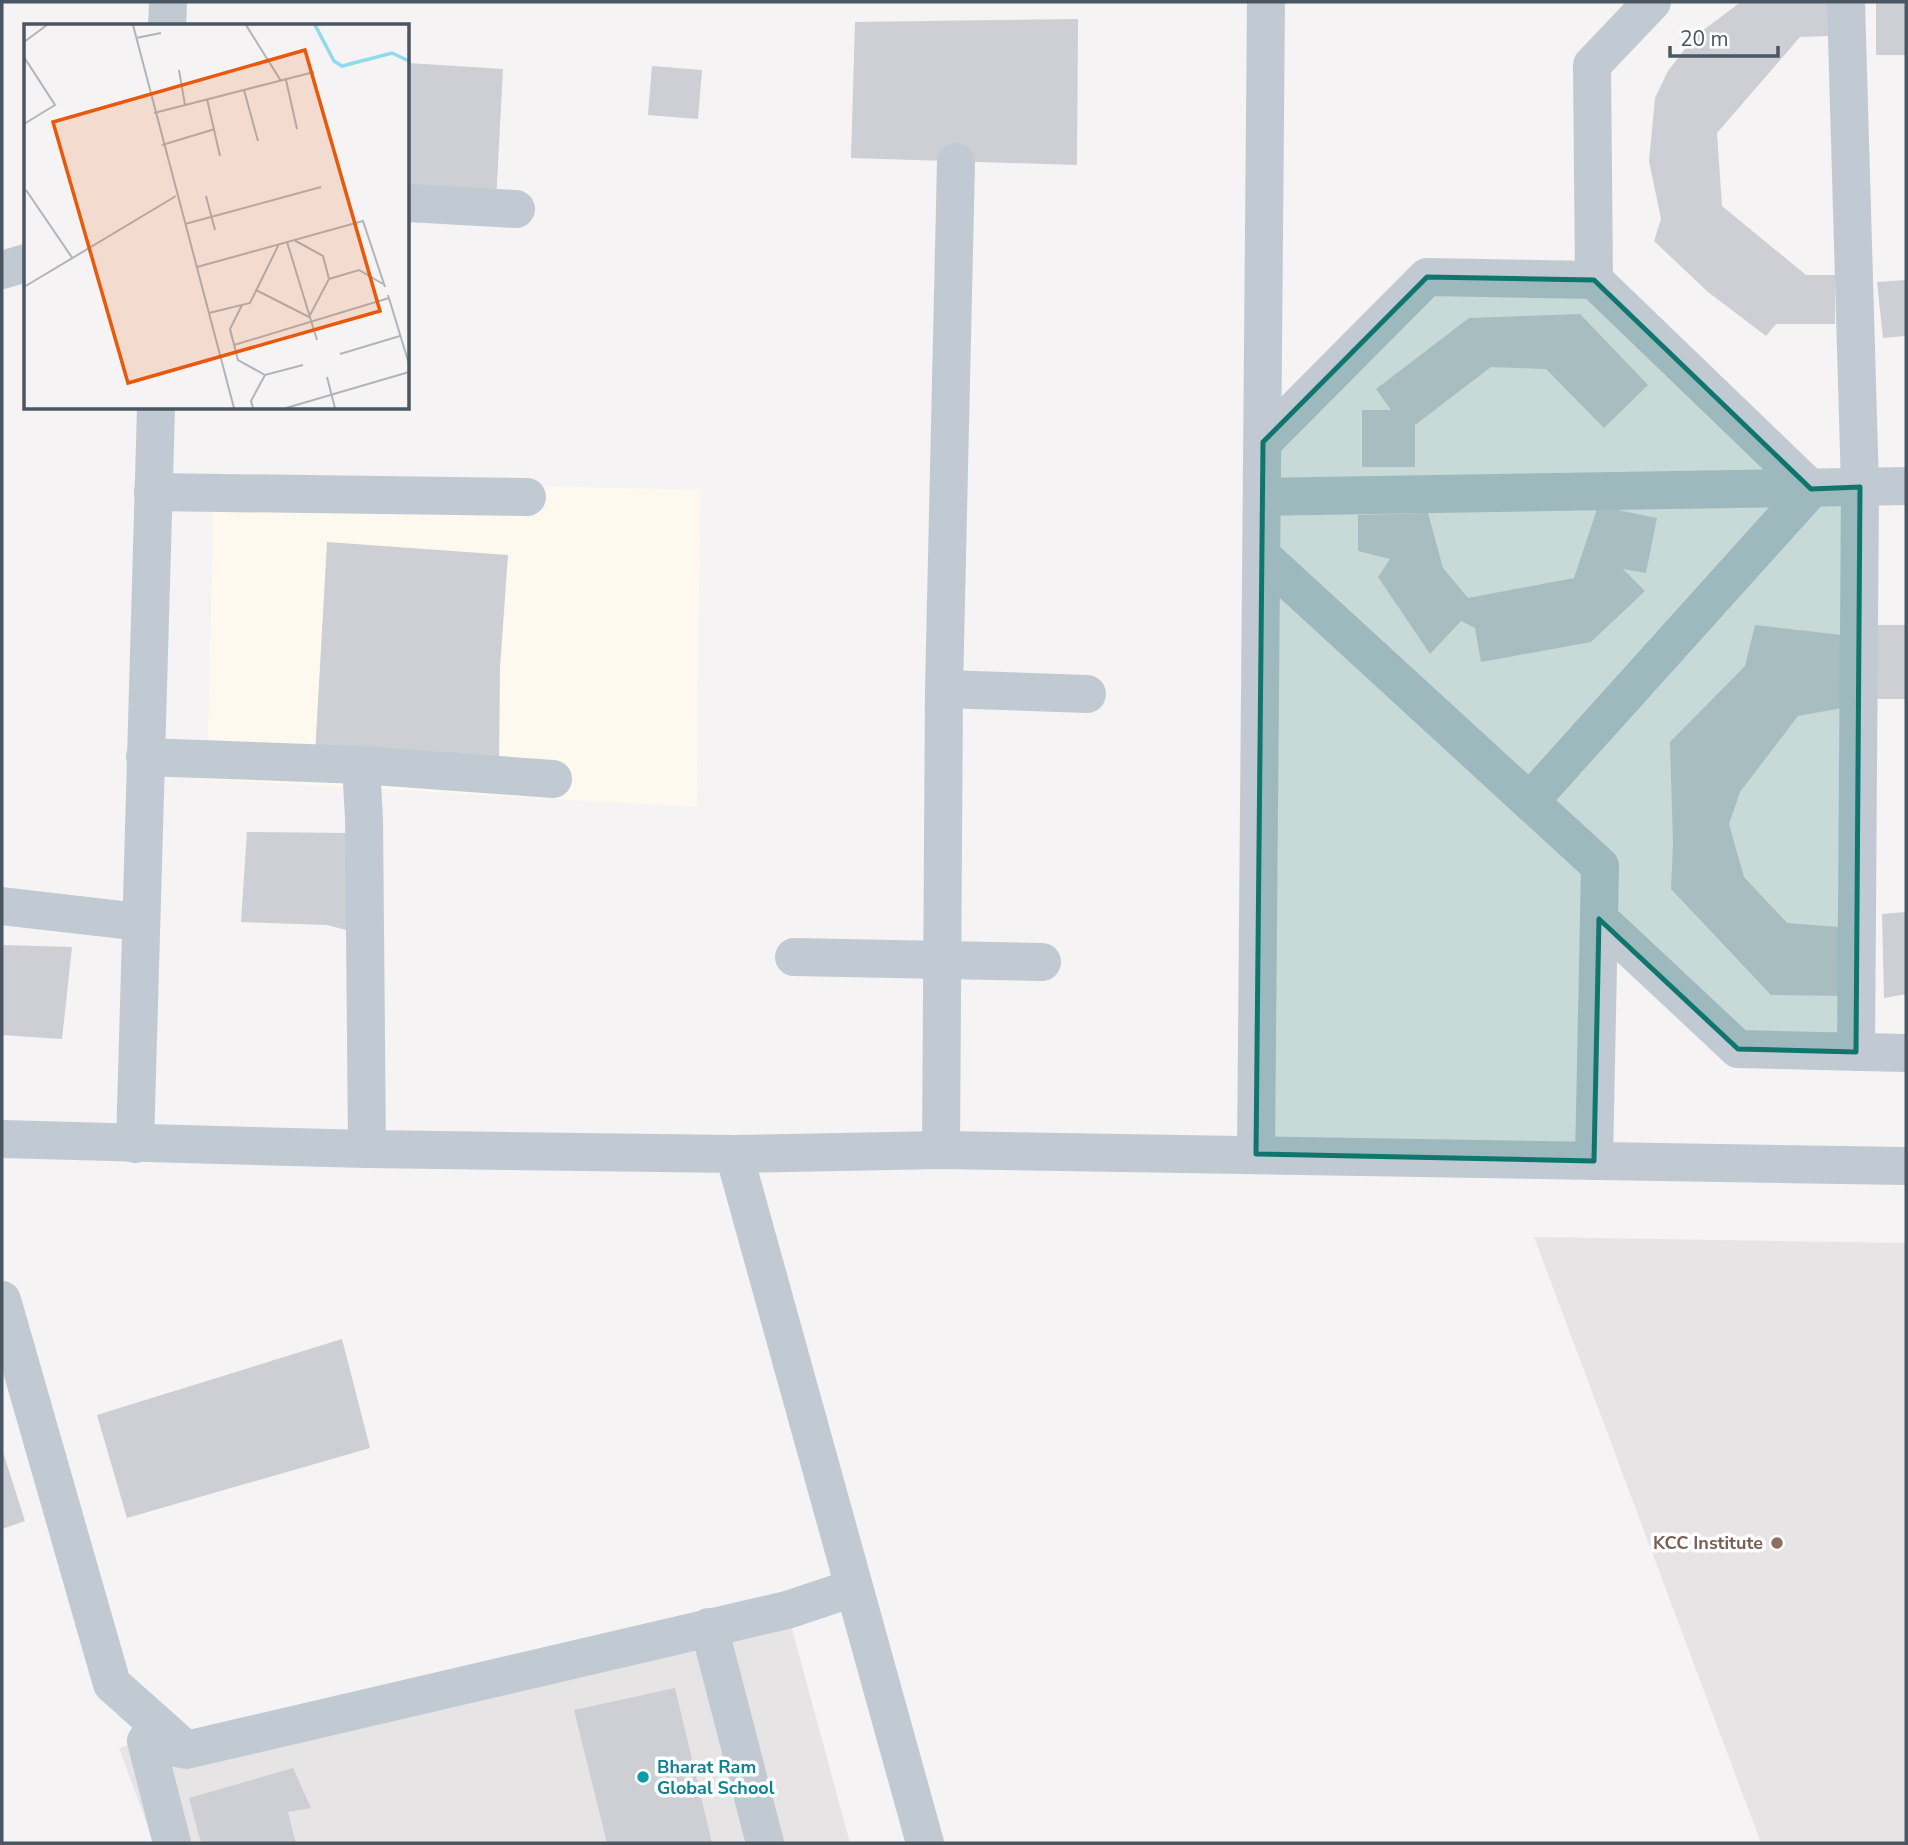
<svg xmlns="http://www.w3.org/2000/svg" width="1908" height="1845" viewBox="0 0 1908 1845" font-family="'Nunito Sans',sans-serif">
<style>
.commercial{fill:#fdf9ef}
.education{fill:#e6e4e5}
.building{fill:#cdcfd5}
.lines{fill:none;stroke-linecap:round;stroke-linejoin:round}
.minor{stroke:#c1cad2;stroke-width:38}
.marked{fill:#0f766e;fill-opacity:0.2;stroke:#0f766e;stroke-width:5;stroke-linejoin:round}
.education-dot{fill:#8d6e63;stroke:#fff;stroke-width:2.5}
.culture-dot{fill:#0f9aa8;stroke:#fff;stroke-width:2.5}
.labels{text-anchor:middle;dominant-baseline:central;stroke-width:7;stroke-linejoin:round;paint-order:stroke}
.education-label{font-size:18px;font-weight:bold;fill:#785e54;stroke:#fff;text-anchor:end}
.culture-label{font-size:18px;font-weight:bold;fill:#0d838f;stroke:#fff;text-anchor:start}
.inset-river{fill:none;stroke:#90daee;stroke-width:3.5}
.inset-road{fill:none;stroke:#b1b4b9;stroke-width:2}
.view{fill:#e8590c;fill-opacity:0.15;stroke:#e8590c;stroke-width:3.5}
.inset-edge{fill:none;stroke:#4a5661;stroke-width:3.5}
</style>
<rect width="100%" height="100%" fill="#f5f3f3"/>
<path class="commercial" d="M 214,478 L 700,490 L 697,807 L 207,779 Z"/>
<g class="education">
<path d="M 1534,1237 L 1906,1243 L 1906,1843 L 1761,1843 Z"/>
<path d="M 782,1592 L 850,1843 L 154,1843 L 119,1748 Z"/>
</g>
<g class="building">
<path d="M 1741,2 L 1828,2 L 1829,36 L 1800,37 L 1717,133 L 1722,206 L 1806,275 L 1835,275 L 1835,324 L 1776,324 L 1766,336 L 1708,292 L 1654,241 L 1661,219 L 1649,161 L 1655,98 L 1668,71 L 1694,37 Z"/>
<rect x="1876" y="2" width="30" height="53"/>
<path d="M 1078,19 L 1077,165 L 851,158 L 855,22 Z"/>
<path d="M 408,63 L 503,69 L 496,201 L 408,196 Z"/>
<path d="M 652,66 L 702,70 L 698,119 L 648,115 Z"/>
<path d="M 1906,280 L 1906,336 L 1883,338 L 1877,282 Z"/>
<path d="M 1580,314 L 1648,385 L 1604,428 L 1546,369 L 1491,367 L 1415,425 L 1415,467 L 1362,467 L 1362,410 L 1391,410 L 1376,389 L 1469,318 Z"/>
<path d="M 1598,506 L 1657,518 L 1646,573 L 1623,569 L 1645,591 L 1591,642 L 1481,662 L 1475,628 L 1461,621 L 1430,654 L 1378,577 L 1390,559 L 1358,551 L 1358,515 L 1428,513 L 1443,568 L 1468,598 L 1574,578 Z"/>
<path d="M 327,542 L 508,555 L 500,668 L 499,764 L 315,755 Z"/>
<path d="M 1755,625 L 1851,636 L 1842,708 L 1798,716 L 1740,792 L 1729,824 L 1744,877 L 1787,923 L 1851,928 L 1846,996 L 1771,995 L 1671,889 L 1673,844 L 1670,742 L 1745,666 Z"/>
<path d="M 1868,625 L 1906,625 L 1906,699 L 1867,699 Z"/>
<path d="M 247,832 L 346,833 L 346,930 L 327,925 L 241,922 Z"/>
<path d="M 1906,912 L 1906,994 L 1884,998 L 1882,914 Z"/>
<path d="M 2,945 L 72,947 L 62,1039 L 2,1035 Z"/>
<path d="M 342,1339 L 370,1448 L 127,1518 L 97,1415 Z"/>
<path d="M 2,1449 L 25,1521 L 2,1529 Z"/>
<path d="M 675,1688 L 712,1843 L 607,1843 L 574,1710 Z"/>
<path d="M 293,1768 L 311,1808 L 288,1812 L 296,1843 L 201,1843 L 189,1798 Z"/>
</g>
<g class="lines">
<g class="minor">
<path d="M 1846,2 L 1860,487 L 1856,1052"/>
<path d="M 167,26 L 168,2"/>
<path d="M 408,203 L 516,209"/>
<path d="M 2,270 L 26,263"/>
<path d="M 1594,280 L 1592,65 L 1652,2"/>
<path d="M 1263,442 L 1427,277 L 1594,280 L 1811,489"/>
<path d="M 153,492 L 527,497"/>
<path d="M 1262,497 L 1906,486"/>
<path d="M 1262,556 L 1600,866 L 1594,1161"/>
<path d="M 944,689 L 1087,694"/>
<path d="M 145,757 L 361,765 L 553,779"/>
<path d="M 361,765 L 364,819 L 367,1149"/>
<path d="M 1530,801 L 1811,489"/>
<path d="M 2,906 L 140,922"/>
<path d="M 1599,919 L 1738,1049 L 1906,1053"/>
<path d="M 794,957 L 1042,962"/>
<path d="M 2,1139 L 367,1149 L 734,1154 L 941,1150 L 1906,1166"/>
<path d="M 135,1144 L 156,408"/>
<path d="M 941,1150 L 944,689 L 956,162"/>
<path d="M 734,1154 L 925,1843"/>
<path d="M 1256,1154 L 1266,2"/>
<path d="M 2,1300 L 112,1684 L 185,1749"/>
<path d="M 709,1627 L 765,1843"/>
<path d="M 172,1843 L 146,1741 L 186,1750 L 787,1610 L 853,1588"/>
</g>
</g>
<path class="marked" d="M 1427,277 L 1594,280 L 1811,489 L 1860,487 L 1856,1052 L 1738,1049 L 1599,919 L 1594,1161 L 1256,1154 L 1263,442 Z"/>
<circle class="education-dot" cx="1777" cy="1543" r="7"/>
<circle class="culture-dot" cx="643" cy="1777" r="7"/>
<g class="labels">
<g class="education-label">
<text x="1763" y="1543">KCC Institute</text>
</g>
<g class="culture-label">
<text x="657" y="1767">Bharat Ram<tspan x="657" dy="21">Global School</tspan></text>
</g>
</g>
<g transform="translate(24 24)">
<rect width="385" height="385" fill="#f5f3f3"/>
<path class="inset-river" d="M 291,1 L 310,37 L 318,42 L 368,29 L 385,37"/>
<path class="inset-road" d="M 109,1 L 210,384M 222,1 L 257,57M 112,14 L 137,9M 0,18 L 23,1M 0,33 L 31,81 L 0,100M 155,46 L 161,81M 262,56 L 273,105M 220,66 L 234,117M 183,75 L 196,132M 130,89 L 290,48M 138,121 L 191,105M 2,166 L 49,235M 182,172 L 191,206M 161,200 L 297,163M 270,216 L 299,232 L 305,255 L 285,293M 263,218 L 293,316M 173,243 L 339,197 L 361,263M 305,255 L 335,246 L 359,260M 0,263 L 152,172M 232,266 L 285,293M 364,271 L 385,340M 218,281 L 206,305 L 214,336 L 241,351 L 279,341M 185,289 L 226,279 L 255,220M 210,321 L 365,274M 316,330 L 376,312M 303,353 L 311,384M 229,384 L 227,377 L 241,351M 262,384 L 385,348"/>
<path class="view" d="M 281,26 L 356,287 L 104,359 L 29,98 Z"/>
<rect width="385" height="385" class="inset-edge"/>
</g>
<rect width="1908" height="1845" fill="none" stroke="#4a5661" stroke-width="7"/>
<path d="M1670 46v10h108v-10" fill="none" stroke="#4a5661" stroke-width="3.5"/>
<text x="1680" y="46" font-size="21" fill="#4a5661" stroke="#ffffff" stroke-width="5" paint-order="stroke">20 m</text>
</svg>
